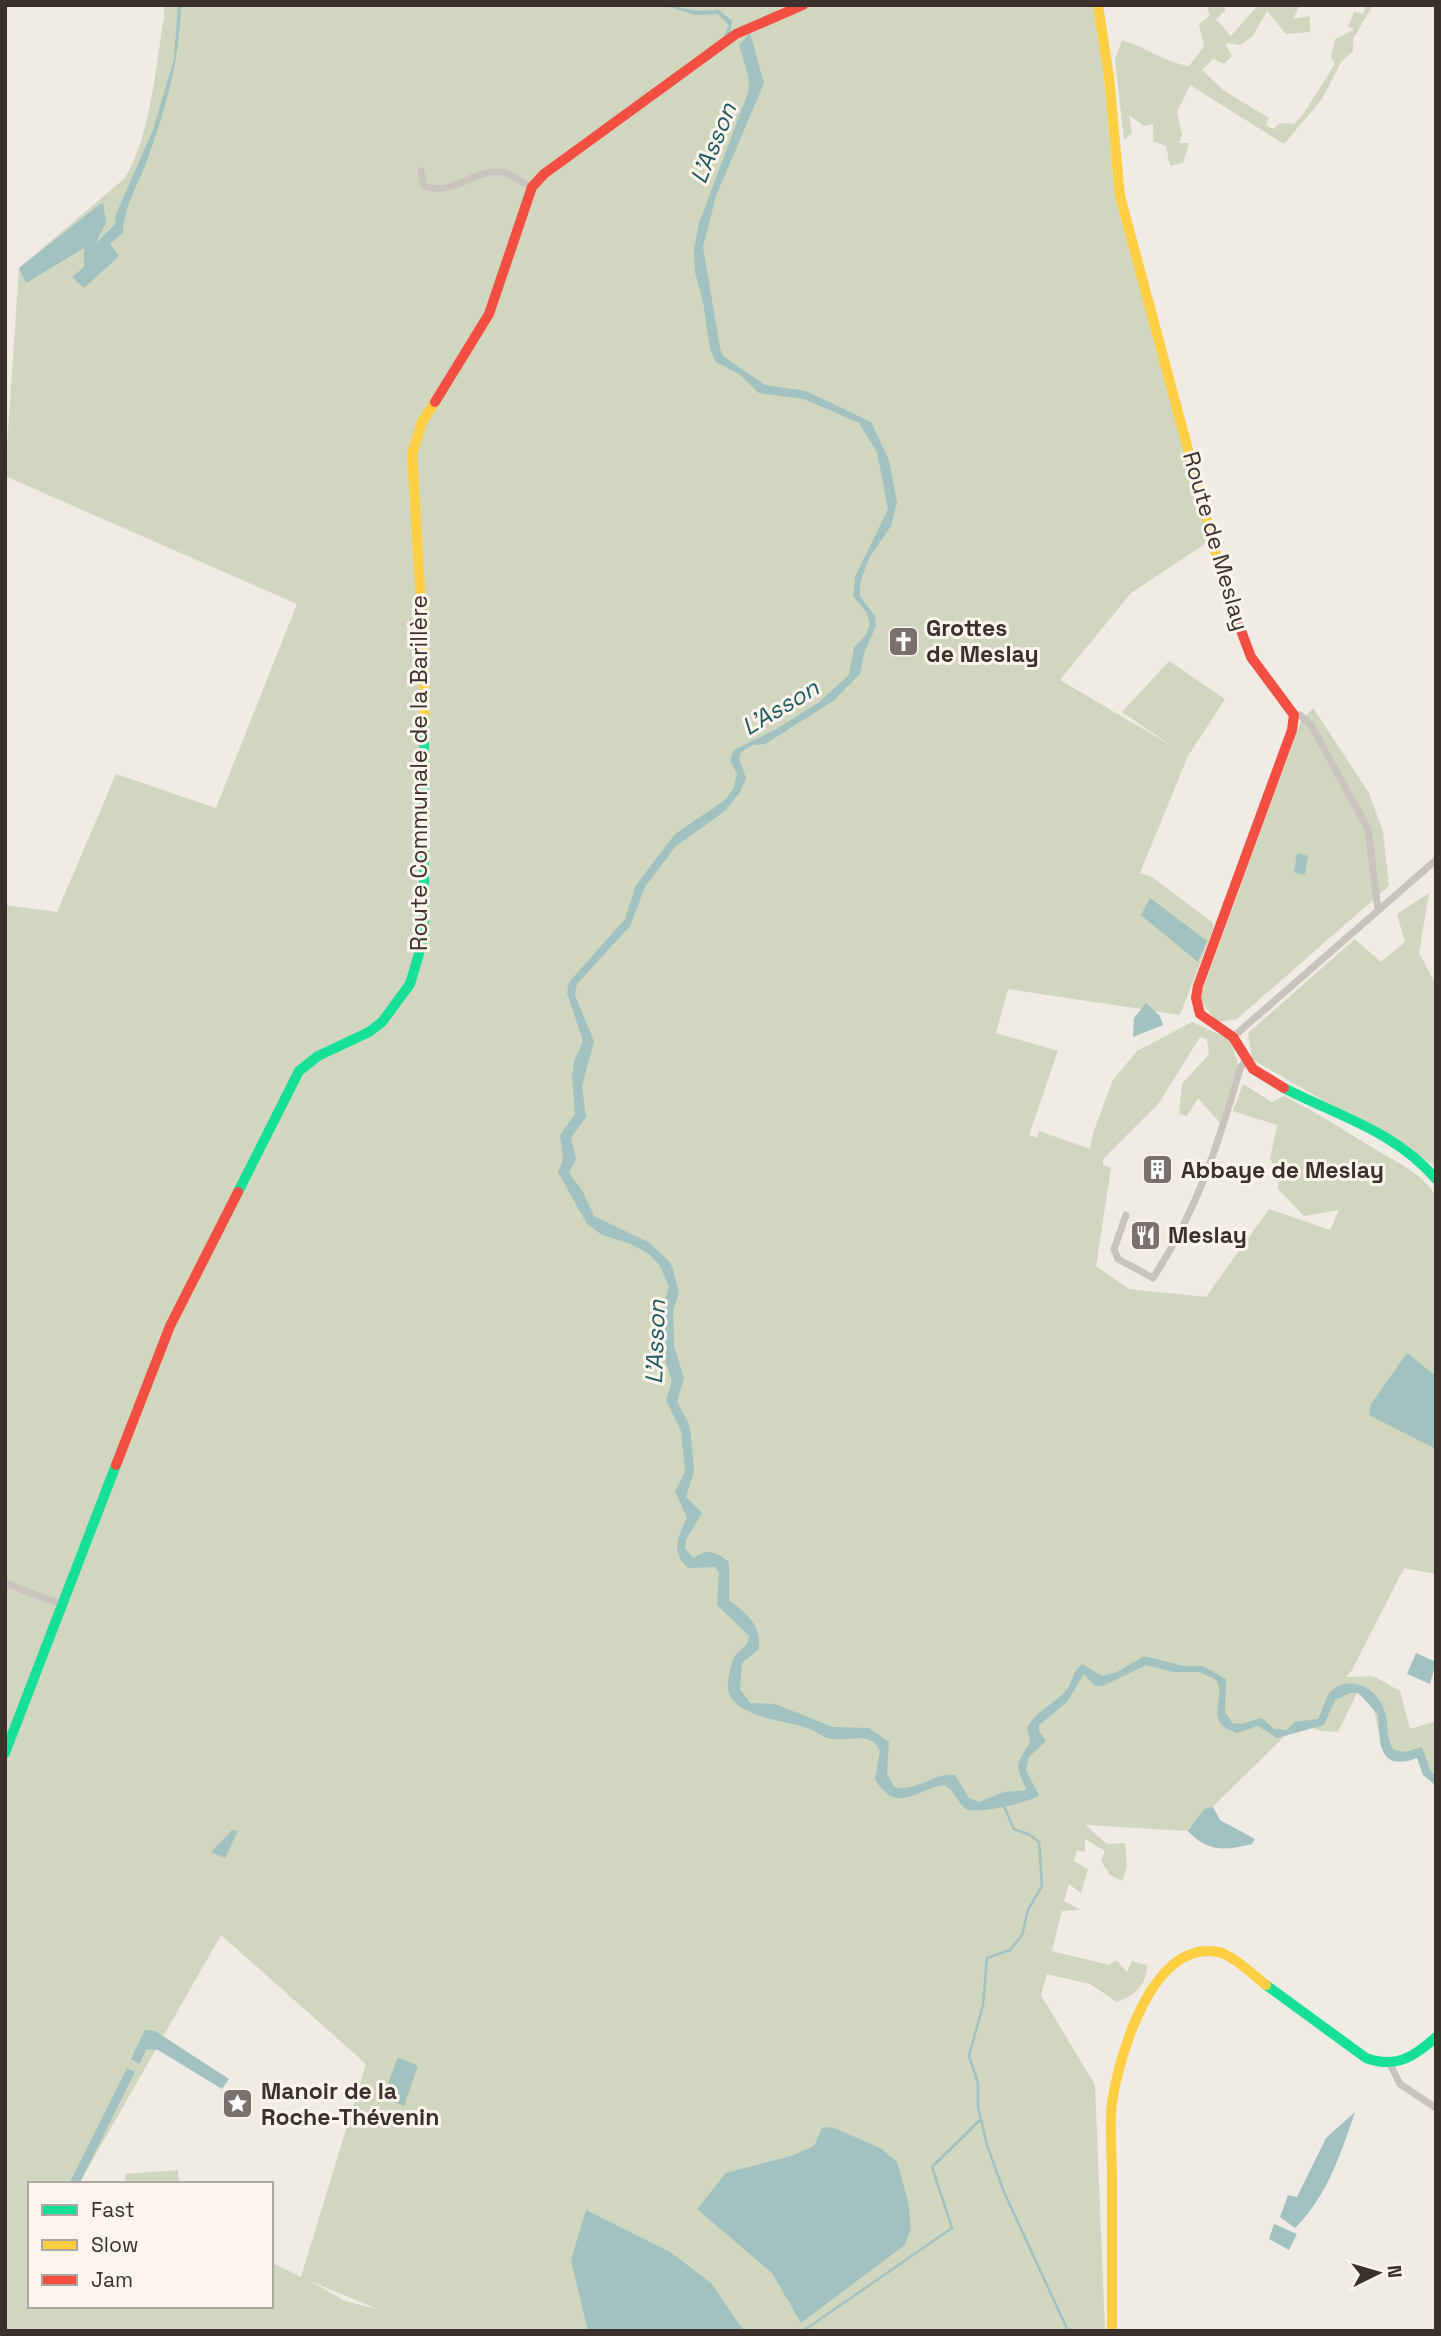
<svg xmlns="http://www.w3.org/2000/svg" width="1441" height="2336" viewBox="0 0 1441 2336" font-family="'Space Grotesk',sans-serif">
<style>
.green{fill:#d1d6bf;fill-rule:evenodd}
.water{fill:#a1c2c1}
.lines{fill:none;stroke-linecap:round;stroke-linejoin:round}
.stream{stroke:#a1c2c1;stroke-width:2.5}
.street{stroke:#c9c3be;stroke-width:7}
.fast{stroke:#16e098;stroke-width:10}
.slow{stroke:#ffcf43;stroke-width:10}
.jam{stroke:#f24e42;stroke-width:10}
.labels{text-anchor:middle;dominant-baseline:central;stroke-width:6;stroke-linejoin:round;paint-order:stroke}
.street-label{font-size:23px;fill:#3b302b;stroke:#fbf5ee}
.poi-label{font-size:23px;font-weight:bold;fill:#3b302b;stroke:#fbf5ee;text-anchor:start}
.water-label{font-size:24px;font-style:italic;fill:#1f5a5e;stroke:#fbf5ee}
</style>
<rect width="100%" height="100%" fill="#f0ebe5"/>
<g class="green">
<path d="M 164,5 L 1093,5 L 1099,27 L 1113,174 L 1208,542 L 1131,593 L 1060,680 L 1172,746 L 1122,712 L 1169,661 L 1225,699 L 1188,756 L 1140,873 L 1152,877 L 1213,923 L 1213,929 L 1180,1015 L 1008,989 L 996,1033 L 1058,1051 L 1029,1135 L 1037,1138 L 1039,1131 L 1090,1149 L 1088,1159 L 1093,1133 L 1113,1080 L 1137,1051 L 1192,1022 L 1230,1039 L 1239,1067 L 1220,1123 L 1198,1098 L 1187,1116 L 1179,1114 L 1182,1084 L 1209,1054 L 1207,1039 L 1200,1037 L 1159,1103 L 1103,1159 L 1103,1165 L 1111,1168 L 1096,1266 L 1129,1289 L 1206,1297 L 1269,1209 L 1330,1230 L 1339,1210 L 1304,1216 L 1278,1189 L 1278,1172 L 1270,1159 L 1277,1125 L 1233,1111 L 1243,1084 L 1272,1102 L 1284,1096 C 1316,1112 1345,1131 1375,1149 C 1401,1165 1417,1170 1436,1195 L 1436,1574 L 1404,1568 L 1352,1670 L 1346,1677 L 1373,1676 L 1400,1691 L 1410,1729 L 1436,1721 L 1436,1780 L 1421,1758 L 1395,1756 L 1379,1733 L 1373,1706 L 1357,1693 L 1338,1732 L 1322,1731 L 1298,1723 L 1188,1831 L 1085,1825 L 1107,1844 L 1125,1843 L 1127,1867 L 1122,1881 L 1110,1875 L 1101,1861 L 1105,1851 L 1085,1839 L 1085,1852 L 1077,1850 L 1074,1861 L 1088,1869 L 1081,1893 L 1069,1884 L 1064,1901 L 1081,1910 L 1062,1911 L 1052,1951 L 1109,1965 L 1116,1960 L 1127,1972 L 1132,1961 L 1147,1965 C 1147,1985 1134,1996 1117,2002 L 1090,1984 L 1047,1974 L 1041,1995 L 1095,2085 L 1105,2331 L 5,2331 L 5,905 L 57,912 L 116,774 L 216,808 L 297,604 L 5,476 L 19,268 L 124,179 C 150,140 156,64 164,17 ZM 221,1935 L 366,2064 L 301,2277 L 271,2262 L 271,2306 L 30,2306 L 30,2184 L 79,2184 ZM 310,2281 L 380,2310 L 381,2310 L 345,2301 Z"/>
<path d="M 1206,5 L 1223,5 L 1226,10 L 1216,19 L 1231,36 L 1258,5 L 1300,5 L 1293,19 L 1310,16 L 1310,32 L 1286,34 L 1267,11 L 1253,36 L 1240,45 L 1225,43 L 1232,56 L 1224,64 L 1213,59 L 1202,70 L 1223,90 L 1269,118 L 1266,125 L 1273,129 L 1280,123 L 1294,124 L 1302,116 L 1335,64 L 1331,57 L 1335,39 L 1354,30 L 1348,26 L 1354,12 L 1363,14 L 1366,5 L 1373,5 L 1353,39 L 1353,51 L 1341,62 L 1322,99 L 1284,144 L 1190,85 L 1177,112 L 1182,136 L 1179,143 L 1189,143 L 1183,163 L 1170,166 L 1166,146 L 1153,141 L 1153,124 L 1144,126 L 1129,115 L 1132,133 L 1124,140 L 1115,59 L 1122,40 C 1145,47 1166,63 1189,66 L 1204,46 L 1199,24 L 1210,16 Z"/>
<path d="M 1313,708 L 1369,793 L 1383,832 L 1389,886 L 1237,1019 L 1218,1022 L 1199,1000 L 1301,721 Z"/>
<path d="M 1429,893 L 1419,953 L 1436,985 L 1436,1166 L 1252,1059 L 1248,1033 L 1355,939 L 1381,962 L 1405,942 L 1397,914 Z"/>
<path d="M 178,2170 L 179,2184 L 126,2184 L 125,2174 Z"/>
</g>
<g class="water">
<path d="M 178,5 L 181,5 C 180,58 166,108 148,158 C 139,184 124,205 123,233 L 110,244 L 119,256 L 84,288 L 72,277 L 84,267 L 84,248 L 26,283 L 19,268 L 103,202 L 106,223 L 95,244 L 115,224 L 116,214 L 153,130 L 174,59 Z"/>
<path d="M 664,5 L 699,11 L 719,10 L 732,21 L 730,35 L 723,38 L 729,25 L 718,14 L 695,15 Z"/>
<path d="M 750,33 L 764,83 L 716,196 L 703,247 L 720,348 L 723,356 L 765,385 L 806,391 L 871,422 L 889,460 L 897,502 L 891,526 L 869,558 L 860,583 L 860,596 L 875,616 L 876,626 L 864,653 L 860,674 L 833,701 L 811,715 L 765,744 L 753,745 L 741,752 L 739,759 L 746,778 L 740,792 L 726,810 L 675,847 L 645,887 L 630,926 L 577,984 L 575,995 L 594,1041 L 582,1087 L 586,1117 L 571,1138 L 576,1159 L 569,1173 L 582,1190 L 594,1216 L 648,1242 L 669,1261 L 673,1269 L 679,1293 L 673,1311 L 674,1346 L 684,1378 L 677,1402 L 688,1422 L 691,1435 L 694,1472 L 686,1497 L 702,1513 L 686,1540 L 685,1548 L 693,1558 C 708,1548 715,1551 729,1562 L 729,1600 C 747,1614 761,1624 759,1649 L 742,1663 L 740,1689 L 750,1703 L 775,1704 L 833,1727 L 869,1728 L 889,1742 L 887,1773 L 894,1787 C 916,1793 934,1772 955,1775 L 969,1798 L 979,1802 L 1004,1792 L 1027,1790 C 1014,1763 1016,1767 1030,1742 L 1027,1728 C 1035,1712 1052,1705 1064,1693 C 1073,1684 1072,1671 1082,1664 L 1102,1676 L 1117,1672 L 1144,1656 L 1184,1666 L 1203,1666 L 1226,1679 L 1225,1712 L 1232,1723 L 1241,1724 L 1262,1718 L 1274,1729 L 1287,1730 L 1294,1722 L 1318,1719 L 1329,1693 C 1348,1673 1378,1687 1385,1712 C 1389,1724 1385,1739 1394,1750 L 1406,1752 L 1422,1747 L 1430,1770 L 1436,1777 L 1436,1786 L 1423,1775 L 1417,1758 C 1377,1773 1380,1741 1378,1715 L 1359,1693 L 1350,1693 L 1335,1700 L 1324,1725 L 1277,1738 L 1258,1726 L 1237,1733 C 1199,1722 1230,1696 1215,1679 L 1199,1672 L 1173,1672 L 1146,1665 L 1103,1686 L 1094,1685 L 1084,1674 L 1067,1702 L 1039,1725 L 1039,1731 L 1046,1741 L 1029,1757 L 1026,1770 L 1039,1795 C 1033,1802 975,1815 966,1809 C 957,1803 955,1790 944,1785 C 916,1789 896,1816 875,1779 L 880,1751 C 873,1731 848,1741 832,1739 C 823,1738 815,1730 807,1728 C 785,1720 732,1717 728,1689 C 727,1682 731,1664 734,1657 C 739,1649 749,1647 749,1636 L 717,1605 L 719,1573 L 715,1567 L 688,1568 C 670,1551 678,1537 687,1518 L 675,1491 L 685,1472 L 681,1431 L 666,1400 L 672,1381 L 662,1351 L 665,1334 L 663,1306 L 669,1287 L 660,1266 L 649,1254 L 631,1244 L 602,1235 L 587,1224 L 558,1172 L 563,1160 L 560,1135 L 575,1114 L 572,1076 L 574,1061 L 583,1041 L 567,993 L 569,982 L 625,919 L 636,885 L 675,834 L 725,800 L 733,789 L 737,774 L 730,760 L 734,750 L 778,728 L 818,703 L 849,675 L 854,647 L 866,635 L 870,624 L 867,613 L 853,596 L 855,577 L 888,509 L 877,452 L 859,423 L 804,399 L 759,393 L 739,374 L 716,362 L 710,349 L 703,302 L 695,272 L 694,249 L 699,223 L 749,90 L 748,75 L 739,45 Z"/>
<path d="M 1297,853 L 1308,856 L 1305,875 L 1294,872 Z"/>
<path d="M 1150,898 L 1207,941 L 1198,962 L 1141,915 Z"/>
<path d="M 1146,1003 L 1160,1016 L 1163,1025 L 1133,1037 L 1134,1018 Z"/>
<path d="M 1407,1353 L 1436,1376 L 1436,1449 L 1369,1415 L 1371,1404 Z"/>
<path d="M 1416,1653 L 1436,1662 L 1430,1684 L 1407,1674 Z"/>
<path d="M 1213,1807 L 1220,1820 L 1255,1839 L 1252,1844 C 1224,1851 1208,1852 1188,1831 L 1204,1809 Z"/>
<path d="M 232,1830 L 238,1831 L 225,1858 L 211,1852 Z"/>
<path d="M 145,2030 L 155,2031 L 229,2079 L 222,2089 L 158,2050 L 147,2049 L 139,2064 L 131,2059 Z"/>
<path d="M 398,2057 L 418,2066 L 404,2106 L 383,2097 Z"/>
<path d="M 127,2068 L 135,2072 L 79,2184 L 69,2184 Z"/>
<path d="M 1355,2112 C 1341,2153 1327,2197 1295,2228 L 1280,2217 L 1288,2195 L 1297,2197 L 1326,2138 Z"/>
<path d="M 832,2127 L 880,2148 L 897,2162 L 908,2201 L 911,2228 L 905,2245 L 801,2323 L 772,2273 L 697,2209 L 726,2173 L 791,2156 L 814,2146 L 822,2128 Z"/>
<path d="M 586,2210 L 670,2252 L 711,2283 L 744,2331 L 588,2331 L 571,2260 Z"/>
<path d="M 1274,2224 L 1297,2234 L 1289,2250 L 1269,2239 Z"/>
</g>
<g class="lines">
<g class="stream">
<path d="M 1002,1802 L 1014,1829 L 1030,1835 L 1039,1842 L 1042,1886 L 1028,1910 L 1022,1935 L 1010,1950 L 987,1958 L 983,2005 L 969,2056 L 978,2083 L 978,2107 L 987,2145 L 1004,2192 L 1068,2331"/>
<path d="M 803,2331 L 952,2228 L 932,2167 L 981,2119"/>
</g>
<g class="street">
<path d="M 421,171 L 424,186 C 453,197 473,169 501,172 C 511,173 522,183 532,187"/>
<path d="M 1294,715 L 1300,715 L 1311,725 L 1368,829 L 1378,910"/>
<path d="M 1233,1037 L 1436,860"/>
<path d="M 1126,1215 L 1114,1249 L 1118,1259 L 1153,1278 C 1197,1211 1218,1145 1240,1069 L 1245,1061"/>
<path d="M 5,1583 L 60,1604"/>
<path d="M 1390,2064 L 1400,2084 L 1436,2108"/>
</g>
<g class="fast">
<path d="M 1284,1088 C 1338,1116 1395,1131 1436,1179"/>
<path d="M 238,1192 L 299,1071 L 318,1056 L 369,1032 L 382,1022 L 410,984 L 424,937 L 424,724"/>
<path d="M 5,1753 L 116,1465"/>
<path d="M 1266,1985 L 1366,2058 C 1396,2069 1414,2057 1436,2037"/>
</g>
<g class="slow">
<path d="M 1098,5 L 1109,77 L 1120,196 L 1226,591"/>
<path d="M 424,724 L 424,654 L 412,454 L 422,422 L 435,402"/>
<path d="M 1112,2331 C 1112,2280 1112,2228 1112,2177 C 1112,2153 1109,2126 1112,2102 C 1120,2053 1152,1940 1218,1952 C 1233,1955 1253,1975 1266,1985"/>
</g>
<g class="jam">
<path d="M 435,402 L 489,314 L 532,187 L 544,174 L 736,34 L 803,5"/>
<path d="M 1226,591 L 1251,657 L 1294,715 L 1292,730 L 1198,986 L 1196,998 L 1200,1014 L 1233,1037 L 1253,1069 L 1284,1088"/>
<path d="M 116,1465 L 170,1326 L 238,1192"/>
</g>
</g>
<defs>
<symbol id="church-square" viewBox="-11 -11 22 22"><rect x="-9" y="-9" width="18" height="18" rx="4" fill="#7a716c" stroke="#fbf5ee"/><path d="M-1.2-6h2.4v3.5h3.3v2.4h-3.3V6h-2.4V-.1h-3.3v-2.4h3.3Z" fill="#fff"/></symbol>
<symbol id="building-square" viewBox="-11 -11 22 22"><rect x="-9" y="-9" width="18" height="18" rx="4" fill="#7a716c" stroke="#fbf5ee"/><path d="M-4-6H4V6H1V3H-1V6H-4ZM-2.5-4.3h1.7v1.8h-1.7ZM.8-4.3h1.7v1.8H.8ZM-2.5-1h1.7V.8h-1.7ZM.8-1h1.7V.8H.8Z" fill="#fff"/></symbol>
<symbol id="restaurant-square" viewBox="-11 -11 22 22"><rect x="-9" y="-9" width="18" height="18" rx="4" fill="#7a716c" stroke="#fbf5ee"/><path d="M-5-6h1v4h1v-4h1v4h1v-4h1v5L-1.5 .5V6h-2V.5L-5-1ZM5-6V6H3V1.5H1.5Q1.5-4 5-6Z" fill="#fff"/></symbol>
<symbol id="sight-square" viewBox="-11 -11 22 22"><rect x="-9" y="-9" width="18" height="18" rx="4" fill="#7a716c" stroke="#fbf5ee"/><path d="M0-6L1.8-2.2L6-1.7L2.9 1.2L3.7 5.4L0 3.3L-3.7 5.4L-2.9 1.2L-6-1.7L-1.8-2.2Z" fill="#fff"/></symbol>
</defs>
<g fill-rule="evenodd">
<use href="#church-square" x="886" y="624" width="35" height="35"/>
<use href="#building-square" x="1140" y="1152" width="35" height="35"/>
<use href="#restaurant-square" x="1128" y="1218" width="35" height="35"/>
<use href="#sight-square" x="220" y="2086" width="35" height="35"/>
</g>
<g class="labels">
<g class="street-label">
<text transform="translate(1216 541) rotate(74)">Route de Meslay</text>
<text transform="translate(419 773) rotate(-90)">Route Communale de la Barillère</text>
</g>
<g class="poi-label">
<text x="926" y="628">Grottes<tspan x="926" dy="26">de Meslay</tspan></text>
<text x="1181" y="1170">Abbaye de Meslay</text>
<text x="1168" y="1235">Meslay</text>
<text x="261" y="2091">Manoir de la<tspan x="261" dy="26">Roche-Thévenin</tspan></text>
</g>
<g class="water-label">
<text transform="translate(713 143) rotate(-68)">L'Asson</text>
<text transform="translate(780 707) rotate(-31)">L'Asson</text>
<text transform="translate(655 1342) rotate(-88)">L'Asson</text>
</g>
</g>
<rect width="1441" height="2336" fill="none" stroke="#3b302b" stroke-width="14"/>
<rect x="28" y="2182" width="245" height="126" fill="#fbf5ee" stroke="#aea6a0" stroke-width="2"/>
<rect x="42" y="2205" width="35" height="10" fill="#16e098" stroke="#aea6a0" stroke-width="2"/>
<text x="91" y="2217" font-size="21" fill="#3b302b">Fast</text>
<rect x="42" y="2240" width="35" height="10" fill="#ffcf43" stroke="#aea6a0" stroke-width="2"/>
<text x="91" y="2252" font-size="21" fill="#3b302b">Slow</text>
<rect x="42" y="2275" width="35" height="10" fill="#f24e42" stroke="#aea6a0" stroke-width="2"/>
<text x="91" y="2287" font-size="21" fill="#3b302b">Jam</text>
<g transform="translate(1378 2273) rotate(85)" stroke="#fbf5ee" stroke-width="5" paint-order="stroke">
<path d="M0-5L12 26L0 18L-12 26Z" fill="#3b302b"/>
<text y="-10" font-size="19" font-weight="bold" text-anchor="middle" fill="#3b302b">N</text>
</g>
</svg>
